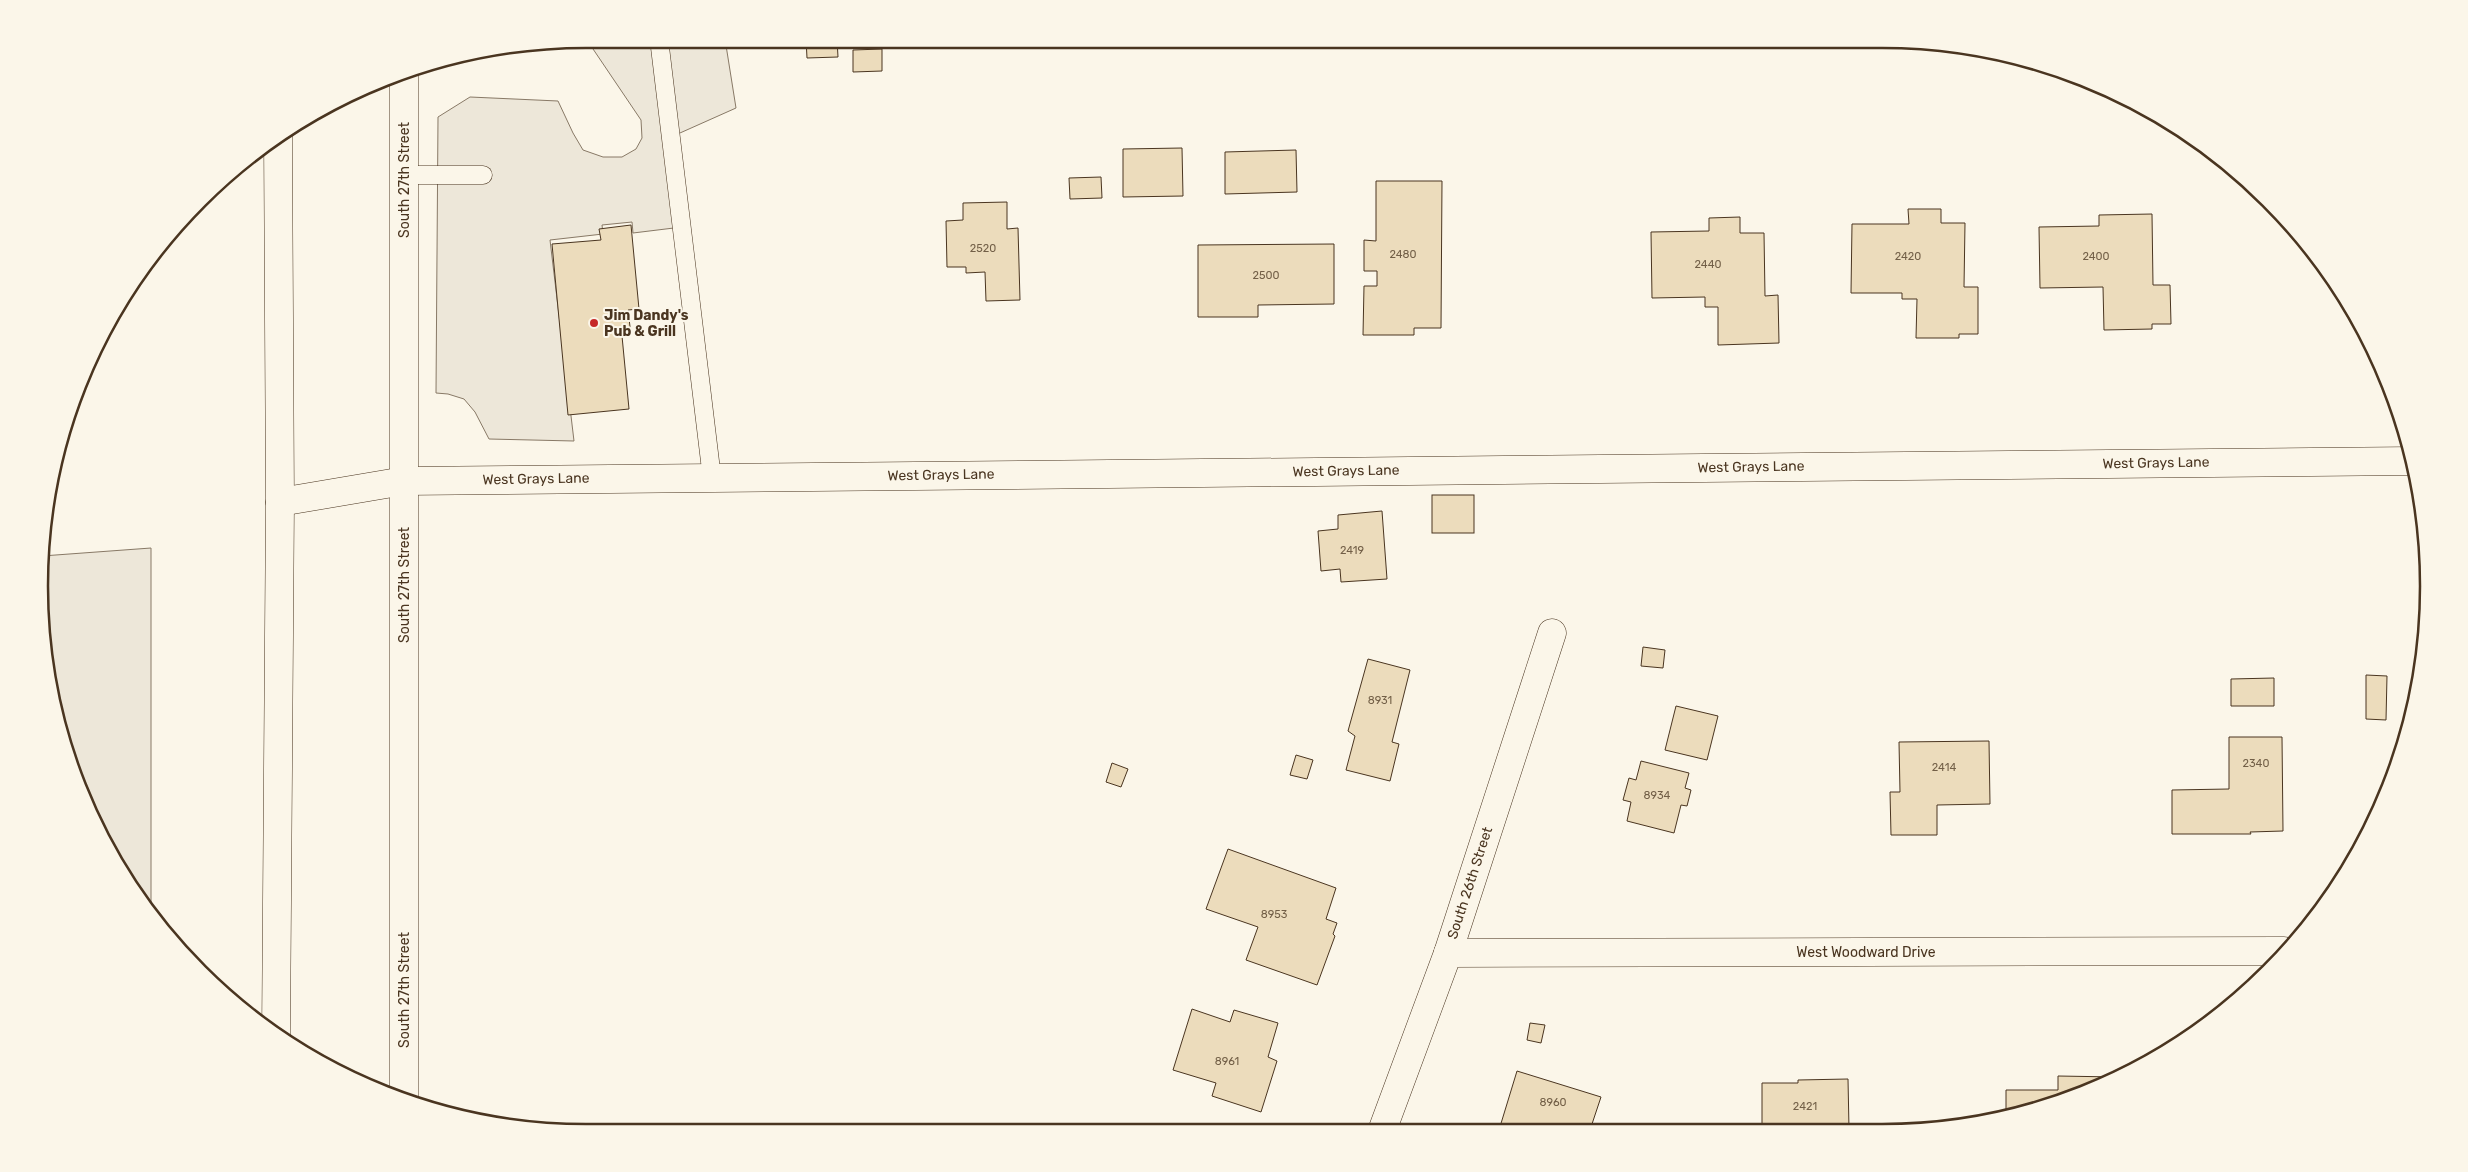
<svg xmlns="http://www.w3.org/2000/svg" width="2468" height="1172" viewBox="0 0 2468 1172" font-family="Rubik,sans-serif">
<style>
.parking{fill:#ede7d9;stroke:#887966}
.building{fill:#ecdcbc;stroke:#4a3520}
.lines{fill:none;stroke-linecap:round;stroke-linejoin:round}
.service-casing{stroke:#4a3520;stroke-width:19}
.minor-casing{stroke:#4a3520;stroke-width:29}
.primary-casing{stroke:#4a3520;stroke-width:29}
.service{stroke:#fbf6e9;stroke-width:18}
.minor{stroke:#fbf6e9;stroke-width:28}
.primary{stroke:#fbf6e9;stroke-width:28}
.poi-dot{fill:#c62828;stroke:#fbf6e9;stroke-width:2}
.labels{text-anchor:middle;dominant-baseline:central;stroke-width:4;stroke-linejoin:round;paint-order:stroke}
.number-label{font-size:11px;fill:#725f47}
.street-label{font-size:14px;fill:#4a3520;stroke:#fbf6e9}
.poi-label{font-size:14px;font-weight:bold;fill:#4a3520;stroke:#fbf6e9;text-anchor:start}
.rim{fill:none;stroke:#4a3520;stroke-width:2.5}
</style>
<rect width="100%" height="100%" fill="#fbf6e9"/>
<g class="parking">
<path d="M 591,39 L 725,39 L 736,108 L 671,137 L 682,227 L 633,233 L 632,222 L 602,225 L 603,234 L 550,240 L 574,441 L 489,439 L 475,412 L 464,399 L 448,394 L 436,393 L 438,117 L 470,97 L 558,101 L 573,133 L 583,150 L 603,157 L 622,157 L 636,149 L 642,138 L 641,120 L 591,46 Z"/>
<path d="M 151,548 L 151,918 L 95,828 L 68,762 L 43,658 L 39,586 L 42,556 Z"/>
</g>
<g class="building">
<path d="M 740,39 L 801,39 L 801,41 L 740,40 Z"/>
<path d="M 806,39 L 837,39 L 838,57 L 807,58 Z"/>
<path d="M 852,39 L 898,39 L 898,45 L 852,47 Z"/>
<path d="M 882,49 L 882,71 L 853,72 L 853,50 Z"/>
<path d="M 1182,148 L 1183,196 L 1123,197 L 1123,149 Z"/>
<path d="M 1296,150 L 1297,192 L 1225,194 L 1225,152 Z"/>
<path d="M 1101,177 L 1102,198 L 1070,199 L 1069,178 Z"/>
<path d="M 1376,181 L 1442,181 L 1441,328 L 1414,328 L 1414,335 L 1363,335 L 1364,286 L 1377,286 L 1377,271 L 1364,271 L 1364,240 L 1376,241 Z"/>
<path d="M 1007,202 L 1007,229 L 1018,228 L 1020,300 L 986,301 L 985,272 L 966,273 L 966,267 L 947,267 L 946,221 L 963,220 L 963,203 Z"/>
<path d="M 1908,209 L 1941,209 L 1941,223 L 1965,223 L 1964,287 L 1978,287 L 1978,334 L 1959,334 L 1959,338 L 1916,338 L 1917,299 L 1902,299 L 1902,293 L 1851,293 L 1852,224 L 1909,224 Z"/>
<path d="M 2152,214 L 2153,285 L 2170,285 L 2171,324 L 2152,324 L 2152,329 L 2104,330 L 2103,287 L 2040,288 L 2039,227 L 2099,226 L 2099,215 Z"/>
<path d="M 1740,217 L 1740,233 L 1764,233 L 1765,296 L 1778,295 L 1779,343 L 1718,345 L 1718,307 L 1705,307 L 1705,297 L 1652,298 L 1651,232 L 1709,231 L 1709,218 Z"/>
<path d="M 631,225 L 639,309 L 628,310 L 631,335 L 622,336 L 629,409 L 568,415 L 552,244 L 601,240 L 599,229 Z"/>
<path d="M 1334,244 L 1334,304 L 1258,305 L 1258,317 L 1198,317 L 1198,245 Z"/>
<rect x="1432" y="495" width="42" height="38"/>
<path d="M 1382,511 L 1387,579 L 1341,582 L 1340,569 L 1321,571 L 1318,531 L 1338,529 L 1338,515 Z"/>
<path d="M 1643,647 L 1665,650 L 1663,668 L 1641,666 Z"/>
<path d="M 1368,659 L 1410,670 L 1392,742 L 1399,744 L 1390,781 L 1346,770 L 1355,736 L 1348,731 Z"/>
<path d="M 2366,675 L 2387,676 L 2386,720 L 2366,719 Z"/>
<path d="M 2274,678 L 2274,706 L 2231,706 L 2231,679 Z"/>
<path d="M 1676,706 L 1718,716 L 1707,760 L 1665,750 Z"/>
<path d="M 2229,737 L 2282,737 L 2283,831 L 2250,832 L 2251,834 L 2172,834 L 2172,790 L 2229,789 Z"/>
<path d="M 1989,741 L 1990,804 L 1937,805 L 1937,835 L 1891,835 L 1890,792 L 1900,792 L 1899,742 Z"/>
<path d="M 1296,755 L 1313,760 L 1307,779 L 1290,775 Z"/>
<path d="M 1641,761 L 1689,773 L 1685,788 L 1691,790 L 1687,806 L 1681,805 L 1674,833 L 1627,821 L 1631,802 L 1623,800 L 1629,778 L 1636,780 Z"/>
<path d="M 1112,763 L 1128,769 L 1121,787 L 1106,782 Z"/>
<path d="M 2385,786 L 2390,786 L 2385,800 Z"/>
<path d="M 1228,849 L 1336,888 L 1326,919 L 1337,923 L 1333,934 L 1335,936 L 1317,985 L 1246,960 L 1258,927 L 1206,909 Z"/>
<path d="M 1192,1009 L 1230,1022 L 1234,1010 L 1278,1023 L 1268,1057 L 1277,1061 L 1261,1112 L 1212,1096 L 1216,1083 L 1173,1070 Z"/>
<path d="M 1530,1023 L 1545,1025 L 1541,1043 L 1527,1040 Z"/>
<path d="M 1517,1071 L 1601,1097 L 1590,1130 L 1499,1130 Z"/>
<path d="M 2058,1076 L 2116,1077 L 2091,1092 L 2006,1114 L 2006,1090 L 2058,1090 Z"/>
<path d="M 1848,1079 L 1849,1129 L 1762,1129 L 1762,1083 L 1798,1083 L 1798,1080 Z"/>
</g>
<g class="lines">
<defs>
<g id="service">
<path d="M 659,39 L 712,478"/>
<path d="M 404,175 L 483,175"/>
</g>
<g id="minor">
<path d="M 280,502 L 404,481 L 2413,461"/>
<path d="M 1448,953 L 2284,951"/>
<path d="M 1382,1131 L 1448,953 L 1552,633"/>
</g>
<g id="primary">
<path d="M 276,1036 L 280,502 L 278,135"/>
<path d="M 404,1100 L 404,70"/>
</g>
</defs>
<use href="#service" class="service-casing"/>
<use href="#minor" class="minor-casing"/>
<use href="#primary" class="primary-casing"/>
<use href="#service" class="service"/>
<use href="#minor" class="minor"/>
<use href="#primary" class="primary"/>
</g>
<circle class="poi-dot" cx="594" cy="323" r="5"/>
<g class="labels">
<g class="number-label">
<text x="983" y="248">2520</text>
<text x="1403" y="254">2480</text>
<text x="1908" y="256">2420</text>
<text x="2096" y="256">2400</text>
<text x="1708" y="264">2440</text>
<text x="1266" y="275">2500</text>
<text x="1352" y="550">2419</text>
<text x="1380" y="700">8931</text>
<text x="2256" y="763">2340</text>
<text x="1944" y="767">2414</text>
<text x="1657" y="795">8934</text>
<text x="1274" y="914">8953</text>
<text x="1227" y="1061">8961</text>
<text x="1553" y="1102">8960</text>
<text x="1805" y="1106">2421</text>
</g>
<g class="street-label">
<text transform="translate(404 180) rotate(-90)">South 27th Street</text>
<text transform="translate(2156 463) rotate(-1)">West Grays Lane</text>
<text transform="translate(1751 467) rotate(-1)">West Grays Lane</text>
<text transform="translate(1346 471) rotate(-1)">West Grays Lane</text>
<text transform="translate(941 475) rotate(-1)">West Grays Lane</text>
<text transform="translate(536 479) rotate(-1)">West Grays Lane</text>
<text transform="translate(404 585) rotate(-90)">South 27th Street</text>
<text transform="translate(1470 883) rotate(-72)">South 26th Street</text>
<text x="1866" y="952">West Woodward Drive</text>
<text transform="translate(404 990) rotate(-90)">South 27th Street</text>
</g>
<g class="poi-label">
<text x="604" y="315">Jim Dandy's<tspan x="604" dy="16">Pub &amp; Grill</tspan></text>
</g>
</g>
<path d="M0 0H2468V1172H0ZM586 48H1882A538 538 0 0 1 2420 586V586A538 538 0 0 1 1882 1124H586A538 538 0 0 1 48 586V586A538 538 0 0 1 586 48Z" fill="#fbf6e9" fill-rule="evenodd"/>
<path class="rim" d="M586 48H1882A538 538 0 0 1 2420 586V586A538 538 0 0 1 1882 1124H586A538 538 0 0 1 48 586V586A538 538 0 0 1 586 48Z"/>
</svg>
